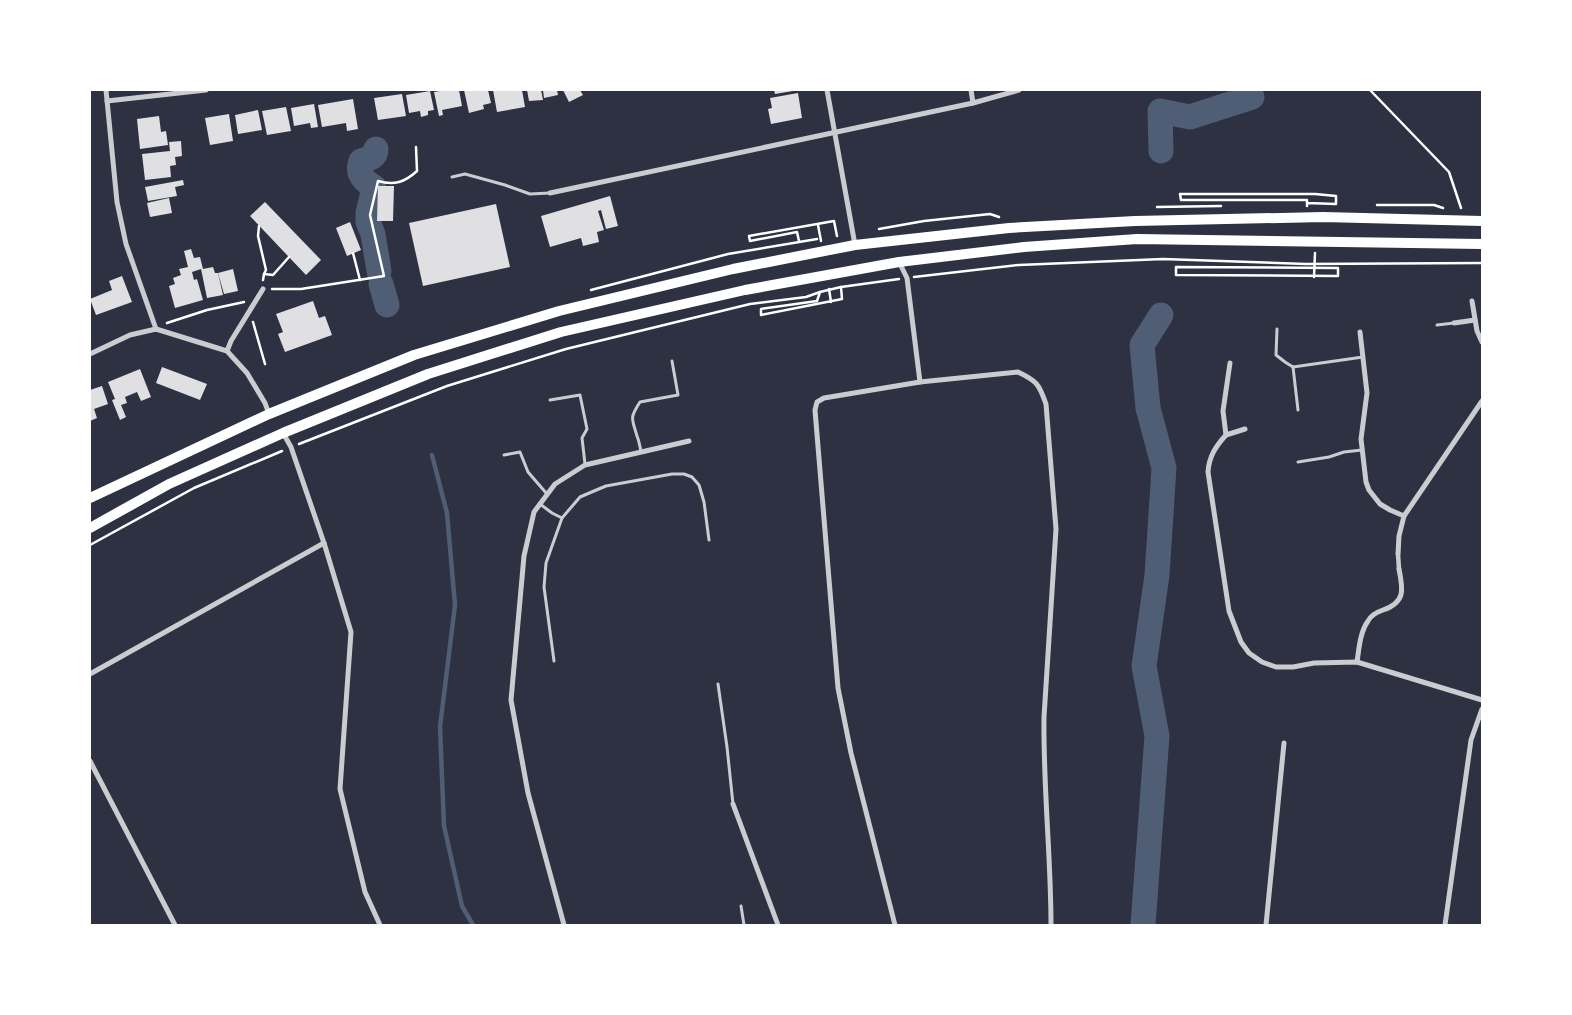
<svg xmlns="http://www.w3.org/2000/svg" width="1572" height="1015" viewBox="0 0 1572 1015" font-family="Manrope,sans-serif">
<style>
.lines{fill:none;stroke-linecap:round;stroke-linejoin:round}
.stream{stroke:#4f5d75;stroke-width:4.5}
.river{stroke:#4f5d75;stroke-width:25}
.building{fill:#e0e0e3}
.path{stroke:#fff;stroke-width:2.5}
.service{stroke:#caccd0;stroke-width:3}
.pedestrian{stroke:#caccd0;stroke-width:4.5}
.minor{stroke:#caccd0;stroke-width:5}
.trunk{stroke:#fff;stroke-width:10}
</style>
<rect width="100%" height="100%" fill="#2d3142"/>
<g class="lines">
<path class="stream" d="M 432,455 L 447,513 L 455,605 L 440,727 L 444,826 L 462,906 L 473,925"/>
<g class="river">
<path d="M 376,149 C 376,159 368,158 361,161 C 356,174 364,181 374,187 L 368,213 L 368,222 L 373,234 L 379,271"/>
<path d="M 1161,151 L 1160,111 L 1190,117 L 1252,97 L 1247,90"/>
<path d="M 381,284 L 387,305"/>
<path d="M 1143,925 L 1157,736 L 1144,666 L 1157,575 L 1164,468 L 1148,408 L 1142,345 L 1161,315"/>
</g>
</g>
<g class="building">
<path d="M 446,90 L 459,90 L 462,106 L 442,110 L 443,115 L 439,116 L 434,92 Z"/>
<path d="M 464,90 L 488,90 L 491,103 L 483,105 L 484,109 L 469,113 Z"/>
<path d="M 493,90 L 522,90 L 525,107 L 497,112 Z"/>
<path d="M 527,90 L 541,90 L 543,100 L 529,101 Z"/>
<path d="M 543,90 L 557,90 L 558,95 L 544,98 Z"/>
<path d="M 563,90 L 580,90 L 583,95 L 569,102 Z"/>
<path d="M 774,90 L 793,90 L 793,91 L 775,94 Z"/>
<path d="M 430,91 L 434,110 L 428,111 L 428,115 L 421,117 L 420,111 L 409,113 L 406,95 Z"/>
<path d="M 798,93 L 802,118 L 771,124 L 768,109 L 772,108 L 770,98 Z"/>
<path d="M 402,94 L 406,116 L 378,120 L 374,98 Z"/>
<path d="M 353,99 L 358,129 L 347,131 L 346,123 L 322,127 L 318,105 Z"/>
<path d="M 314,104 L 318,127 L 311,128 L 310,123 L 294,126 L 291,108 Z"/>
<path d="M 286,107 L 291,131 L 267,135 L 262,111 Z"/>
<path d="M 258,110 L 262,130 L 238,134 L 235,115 Z"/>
<path d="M 229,114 L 233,141 L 210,145 L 205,118 Z"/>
<path d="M 159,116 L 161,132 L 166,131 L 168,145 L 140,149 L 137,119 Z"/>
<path d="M 181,141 L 182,156 L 175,157 L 176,165 L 170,166 L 171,177 L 145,180 L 142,154 L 170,151 L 169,142 Z"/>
<path d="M 183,180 L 184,185 L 175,187 L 177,196 L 148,201 L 145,187 Z"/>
<path d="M 378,186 L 394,186 L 393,221 L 377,221 Z"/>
<path d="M 610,196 L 618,226 L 606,229 L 601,210 L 598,211 L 604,230 L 597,232 L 599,242 L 583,246 L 581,238 L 550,247 L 541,216 Z"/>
<path d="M 169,198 L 172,213 L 150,217 L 147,203 Z"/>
<path d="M 265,202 L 321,260 L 306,275 L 250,216 Z"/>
<path d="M 496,204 L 510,267 L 423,286 L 409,223 Z"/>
<path d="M 350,222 L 361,250 L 347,256 L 336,228 Z"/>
<path d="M 191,249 L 194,258 L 200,257 L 203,269 L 213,267 L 215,273 L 218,273 L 223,295 L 207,298 L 201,269 L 192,272 L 194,280 L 197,279 L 203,300 L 175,308 L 169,286 L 175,284 L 173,278 L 181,275 L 179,269 L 188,267 L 184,251 Z"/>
<path d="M 233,269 L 238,291 L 224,294 L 218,273 Z"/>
<path d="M 122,276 L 132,302 L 96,315 L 90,299 L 112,290 L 109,281 Z"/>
<path d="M 313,301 L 319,318 L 325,316 L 332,335 L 285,352 L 278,334 L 283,332 L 276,314 Z"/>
<path d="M 162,367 L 207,384 L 200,400 L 156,383 Z"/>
<path d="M 140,369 L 151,397 L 141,401 L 137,392 L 125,397 L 127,403 L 121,405 L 126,417 L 120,420 L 112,400 L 115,399 L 108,382 Z"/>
<path d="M 102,386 L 108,404 L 94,409 L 97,418 L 90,421 L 90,390 Z"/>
</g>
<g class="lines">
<g class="path">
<path d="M 1370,90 L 1449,172 L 1461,208"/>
<path d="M 1377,205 L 1434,205 L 1443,208"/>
<path d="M 1307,206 L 1307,200 L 1181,200 L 1180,194 L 1315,194 L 1336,196 L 1336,204 L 1307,203"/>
<path d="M 1157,207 L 1221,206"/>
<path d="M 818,225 L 821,241"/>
<path d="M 259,226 L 258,236 L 266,270 L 264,274 L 263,280"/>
<path d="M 879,229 L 924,221 L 990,214 L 999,217"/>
<path d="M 799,241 L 797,232 L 750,241 L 749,236 L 834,221 L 837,236"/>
<path d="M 353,253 L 360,280"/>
<path d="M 1176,267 L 1338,268 L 1338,276 L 1176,275 Z"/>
<path d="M 264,274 L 273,275 L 289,257"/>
<path d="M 914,277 L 1019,265 L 1163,259 L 1306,264 L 1482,263"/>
<path d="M 1314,277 L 1315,253"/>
<path d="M 272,289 L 301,289 L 384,276 L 370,215 L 378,181 C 394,186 405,182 417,171 L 416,147"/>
<path d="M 829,289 L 831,302"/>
<path d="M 591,290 L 728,254 L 817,239"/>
<path d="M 820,292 L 817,301 L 761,309 L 761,315 L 842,299 L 841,287"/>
<path d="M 253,322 L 265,364"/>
<path d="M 167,323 L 207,310 L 244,302"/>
<path d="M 299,444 L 447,386 L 566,349 L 750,304 L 806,297 L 820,292 L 841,287 L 899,279"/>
<path d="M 90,545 L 194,488 L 282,451"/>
</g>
<g class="service">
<path d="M 452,177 L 465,174 L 505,185 L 530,194 L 550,193"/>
<path d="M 1437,325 L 1454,323"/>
<path d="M 1277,329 L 1276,355 L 1285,362 L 1293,367 L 1363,357"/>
<path d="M 1293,367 L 1298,410"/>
<path d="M 550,400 L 580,395 L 587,429 L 582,438 L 585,464"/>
<path d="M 641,452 C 640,446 639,441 637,436 C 632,418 629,419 640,402 L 678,395 L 672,361"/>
<path d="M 504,455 L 520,452 L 528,472 L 547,494"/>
<path d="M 1298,462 L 1329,457 L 1344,452 L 1362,450"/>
<path d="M 540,504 L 552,513 L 562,518 L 580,497 L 594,491 L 606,486 L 672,474 L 684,474 L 692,477 L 699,485 L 704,502 L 709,540"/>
<path d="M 554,661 L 544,587 L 546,563 L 562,518"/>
<path d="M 718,684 L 727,747 L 733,804"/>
<path d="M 741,906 L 744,925"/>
</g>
<path class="pedestrian" d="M 1398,554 L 1399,569"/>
<g class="minor">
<path d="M 106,90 L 117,202 L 126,244 L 156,329"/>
<path d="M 827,90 L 855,245"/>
<path d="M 971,90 L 973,103"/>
<path d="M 107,101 L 206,90"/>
<path d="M 550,193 L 973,103 L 1019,90"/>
<path d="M 899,262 L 907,278 L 920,382"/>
<path d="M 1472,301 L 1477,331 L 1482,342"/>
<path d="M 1454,323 L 1475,320"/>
<path d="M 156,329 L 227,351 L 247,373 L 265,403 L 269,414"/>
<path d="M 1360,332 L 1367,393 L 1361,439 L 1366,482 L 1369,490 L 1380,504 L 1390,510 L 1404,516"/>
<path d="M 227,351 L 231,341 L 263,289"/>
<path d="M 90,354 L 130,335 L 156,329"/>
<path d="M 1230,363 L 1223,411 L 1226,435 C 1216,446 1209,456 1208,472 L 1229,611 L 1241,642 L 1249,653 L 1262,662 L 1276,667 L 1293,667 L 1314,663 L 1357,662 L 1482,700"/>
<path d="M 283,433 L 291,447 L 324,543 L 351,632 L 340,789 L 365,892 L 380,925"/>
<path d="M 1226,435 L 1245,429"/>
<path d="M 1398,554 L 1399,536 L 1404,516 L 1482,401"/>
<path d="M 1357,662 C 1359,649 1360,632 1368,621 C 1371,615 1377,612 1383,610 C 1406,602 1403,589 1399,569"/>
<path d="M 90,674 L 324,543"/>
<path d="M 90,761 L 175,925"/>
<path d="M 733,804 L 778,925"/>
<path d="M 564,925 L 528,793 L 511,700 L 524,556 L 534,512 L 555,484 L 585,465 L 689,441"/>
<path d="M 895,925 L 851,753 L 838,688 L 815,410 L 817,402 L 824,398 L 920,382 L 1018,372 C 1037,381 1039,384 1046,404 L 1056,529 L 1044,717 C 1043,787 1051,856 1051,925"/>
<path d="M 1266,925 L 1284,743"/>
<path d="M 1445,925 L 1471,740 L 1482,709"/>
</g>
<g class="trunk">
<path d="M 90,498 L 269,414 L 414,355 L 559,311 L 733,269 L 855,245 L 1009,228 L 1135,221 L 1323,217 L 1482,221"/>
<path d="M 90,528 L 169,484 L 283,433 L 428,374 L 561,332 L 745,290 L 899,262 L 1024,247 L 1137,239 L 1482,244"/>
</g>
</g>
<rect width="1572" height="1015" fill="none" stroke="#ffffff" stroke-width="182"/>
</svg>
